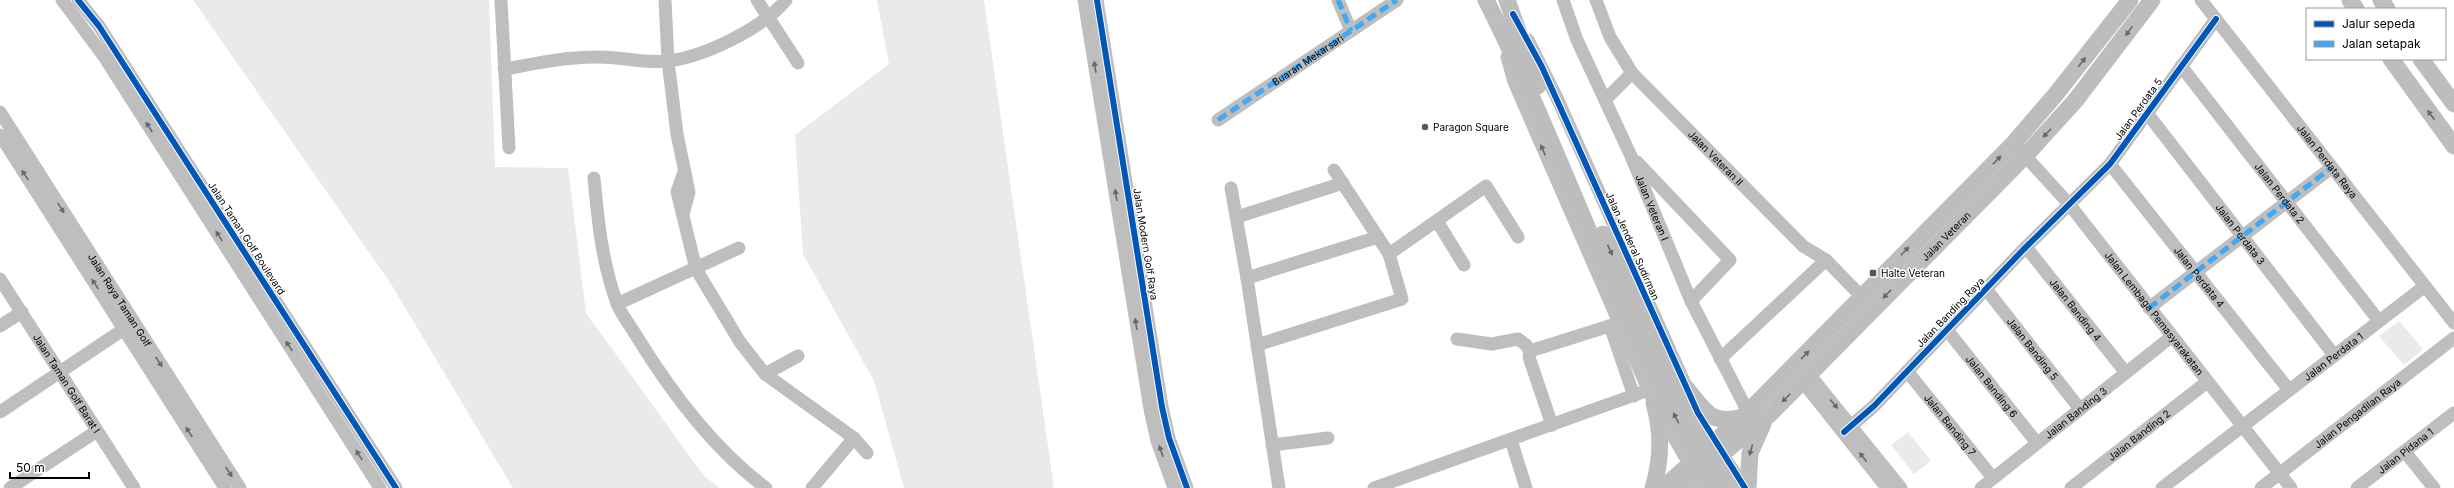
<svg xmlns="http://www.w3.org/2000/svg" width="2454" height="488" viewBox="0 0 2454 488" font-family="Inter,sans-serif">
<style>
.green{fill:#eaeaea}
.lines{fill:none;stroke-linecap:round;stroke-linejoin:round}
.minor{stroke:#bebebe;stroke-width:13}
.major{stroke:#bdbdbd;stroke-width:17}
.quiet{stroke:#3fa9f5;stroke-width:5;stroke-dasharray:10 5;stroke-linecap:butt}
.cycleway-casing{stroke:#fff;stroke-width:8}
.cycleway{stroke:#0057b8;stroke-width:6}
.oneway{fill:#686868}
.poi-dot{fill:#595959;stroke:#fff;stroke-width:1.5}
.labels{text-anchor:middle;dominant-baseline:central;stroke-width:3;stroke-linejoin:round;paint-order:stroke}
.street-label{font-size:10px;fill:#000;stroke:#fff}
.poi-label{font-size:10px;fill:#000;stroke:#fff;text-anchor:start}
</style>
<rect width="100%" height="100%" fill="#fff"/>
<g class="green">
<path d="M 193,0 L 489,0 L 495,167 L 568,168 L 586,313 L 704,476 L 720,488 L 513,488 L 391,284 Z"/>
<path d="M 877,0 L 984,0 L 1054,488 L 904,488 L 874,381 L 803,254 L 795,135 L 889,64 Z"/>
<path d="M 2399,321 L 2423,349 L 2404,365 L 2379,336 Z"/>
<path d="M 1908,432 L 1931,461 L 1914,474 L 1891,445 Z"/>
</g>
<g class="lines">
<g class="minor">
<path d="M 62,0 L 105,58 L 380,488"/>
<path d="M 78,0 L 99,26 L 396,488"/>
<path d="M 501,0 L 509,148"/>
<path d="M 665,0 L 668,61 L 677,134 L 689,192 L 683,214"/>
<path d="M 757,0 L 798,63"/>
<path d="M 1084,0 L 1150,409 L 1157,441 L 1174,488"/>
<path d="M 1097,0 L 1162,407 L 1169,438 L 1187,488"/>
<path d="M 1338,0 L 1351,31"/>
<path id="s1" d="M 1563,0 L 1577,40 L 1631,156 L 1691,301 L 1748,412"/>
<path id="s2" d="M 1596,0 L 1610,37 L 1632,73 L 1803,246 L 1826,260 L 1861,296"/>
<path id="s3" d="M 2201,0 L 2454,323"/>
<path d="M 1528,40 L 1557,98 L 1690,395"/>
<path d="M 1507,57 L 1514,82 L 1654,403 L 1703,488"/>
<path id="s4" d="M 2181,66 L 2379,321"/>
<path d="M 504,69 C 534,64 564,57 595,57 C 619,56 644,64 668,61 C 704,57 763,28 786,0"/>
<path d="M 1605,100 L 1632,73"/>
<path id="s5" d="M 0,112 L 240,488"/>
<path id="s6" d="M 2147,113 L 2334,355"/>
<path d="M 1218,120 L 1397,0"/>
<path d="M 0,135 L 225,488"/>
<path id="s7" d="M 2019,149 L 2069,204 L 2291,488"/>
<path d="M 1637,162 L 1730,260 L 1691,301"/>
<path id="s8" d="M 2110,164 L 2289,390"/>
<path d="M 684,172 L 677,192 L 696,269 L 740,342 L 765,374 L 854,438 L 867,453"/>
<path d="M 594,178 C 598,221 602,263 617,303 C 621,315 631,326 637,337 C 671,392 713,449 766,488"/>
<path d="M 1231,188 L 1247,278 L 1279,488"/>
<path d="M 1237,217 L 1343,183"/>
<path d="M 1437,221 L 1464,265"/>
<path id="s9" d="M 2026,247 L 2126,373"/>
<path d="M 1389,254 L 1486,186 L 1518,237"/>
<path d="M 1247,278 L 1378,237"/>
<path id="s10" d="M 0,279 L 134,488"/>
<path id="s11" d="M 1986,289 L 2080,409"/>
<path d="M 617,304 L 739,248"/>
<path d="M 2149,308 L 2331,168"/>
<path d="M 0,326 L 22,312"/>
<path d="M 1610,326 L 1634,396"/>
<path id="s12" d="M 1947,330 L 2037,443"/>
<path d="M 1457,339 L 1492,344 L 1518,339 L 1526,345 L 1530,351"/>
<path d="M 1257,345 L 1402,299 L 1389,254 L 1334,170"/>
<path d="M 1720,359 L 1826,260"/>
<path id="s13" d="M 1907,371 L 1993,478"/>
<path d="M 765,374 L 798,356"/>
<path d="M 1809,374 L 1901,488"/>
<path d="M 1802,381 L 1887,488"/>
<path d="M 0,412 L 130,325"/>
<path d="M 1552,425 L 1529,357 L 1530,351 L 1619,323"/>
<path d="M 1844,432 L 1874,406 L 2023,250 L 2110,164 L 2216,19"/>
<path d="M 1511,440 L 1526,488"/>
<path d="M 1272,445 L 1328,438"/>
<path d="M 1717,446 L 1745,488"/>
<path d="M 2405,452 L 2434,488"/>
<path d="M 10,488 L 97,431"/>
<path d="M 812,488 L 854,438"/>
<path d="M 1374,488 L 1657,387"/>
<path id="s14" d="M 1981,488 L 2171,337"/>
<path id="s15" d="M 2071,488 L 2207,382"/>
<path id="s16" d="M 2162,488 L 2425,286"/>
<path id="s17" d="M 2261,488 L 2454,338"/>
<path id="s18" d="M 2357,488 L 2454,413"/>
</g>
<g class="major">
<path d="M 1486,0 C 1567,160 1620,335 1717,488"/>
<path d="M 1507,0 L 1538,86"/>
<path d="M 2350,0 L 2356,9"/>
<path d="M 2381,0 L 2387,9"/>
<path d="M 2391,59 L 2454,146"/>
<path d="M 2421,59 L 2454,104"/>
<path d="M 1603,234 L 1662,364 L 1730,488"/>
<path d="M 1686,388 C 1705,411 1711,426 1743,417"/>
<path d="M 1653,488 C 1662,458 1662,432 1654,403"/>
<path d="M 1663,488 L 1748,412 L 2013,144 L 2056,94 L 2130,0"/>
<path id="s19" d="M 1681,488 L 1769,415 L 2025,156 L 2075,101 L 2152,0"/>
<path d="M 1748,488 L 1750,453 L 1763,424"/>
</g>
<g class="quiet">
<path d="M 1338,0 L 1351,31"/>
<path id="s20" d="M 1218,120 L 1397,0"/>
<path d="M 2149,308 L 2331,168"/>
</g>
<defs>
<g id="cycleway">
<path d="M 78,0 L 99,26 L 396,488"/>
<path d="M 1097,0 L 1162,407 L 1169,438 L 1187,488"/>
<path d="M 1513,14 L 1542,67 L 1698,413 L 1745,488"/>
<path d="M 1844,432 L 1874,406 L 2023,250 L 2110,164 L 2216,19"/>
</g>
</defs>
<use href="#cycleway" class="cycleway-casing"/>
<use href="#cycleway" class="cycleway"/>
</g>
<defs><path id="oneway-solid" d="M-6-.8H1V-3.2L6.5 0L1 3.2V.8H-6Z"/></defs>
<g class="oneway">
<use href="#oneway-solid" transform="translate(2129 31) rotate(126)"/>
<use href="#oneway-solid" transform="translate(2082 62) rotate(-52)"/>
<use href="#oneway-solid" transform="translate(1095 67) rotate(-99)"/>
<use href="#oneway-solid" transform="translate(2431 115) rotate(-127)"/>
<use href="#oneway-solid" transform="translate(149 127) rotate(-123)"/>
<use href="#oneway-solid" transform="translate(2047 133) rotate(134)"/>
<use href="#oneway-solid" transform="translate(1543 150) rotate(-114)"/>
<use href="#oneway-solid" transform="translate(1997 160) rotate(-46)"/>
<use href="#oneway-solid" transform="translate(25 175) rotate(-123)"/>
<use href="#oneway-solid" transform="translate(1116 195) rotate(-99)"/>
<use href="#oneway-solid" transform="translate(61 208) rotate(58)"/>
<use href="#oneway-solid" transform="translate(219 236) rotate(-123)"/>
<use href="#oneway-solid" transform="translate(1610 250) rotate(65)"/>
<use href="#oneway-solid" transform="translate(1905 251) rotate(-46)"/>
<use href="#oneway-solid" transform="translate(95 284) rotate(-123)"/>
<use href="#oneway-solid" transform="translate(1887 294) rotate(134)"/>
<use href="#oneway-solid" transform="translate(1136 324) rotate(-99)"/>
<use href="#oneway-solid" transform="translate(289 346) rotate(-123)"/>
<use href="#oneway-solid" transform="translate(1805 355) rotate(-46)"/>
<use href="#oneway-solid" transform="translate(159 362) rotate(57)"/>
<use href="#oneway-solid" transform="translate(1786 398) rotate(135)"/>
<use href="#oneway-solid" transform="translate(1834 404) rotate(50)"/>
<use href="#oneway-solid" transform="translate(1676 418) rotate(-118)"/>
<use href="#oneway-solid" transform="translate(189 432) rotate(-123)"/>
<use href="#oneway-solid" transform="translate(1751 450) rotate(105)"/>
<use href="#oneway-solid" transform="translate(1161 451) rotate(-109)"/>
<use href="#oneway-solid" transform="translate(359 455) rotate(-123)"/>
<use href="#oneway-solid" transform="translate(1863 457) rotate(-128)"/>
<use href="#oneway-solid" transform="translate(229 472) rotate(57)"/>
</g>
<g class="poi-dot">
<circle cx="1425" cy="127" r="4"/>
<rect x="1869" y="269" width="8" height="8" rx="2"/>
</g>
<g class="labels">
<g class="street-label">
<text stroke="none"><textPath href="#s20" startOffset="108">Buaran Mekarsari</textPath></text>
<text transform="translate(2138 109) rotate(-54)">Jalan Perdata 5</text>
<text stroke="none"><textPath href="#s2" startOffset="201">Jalan Veteran II</textPath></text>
<text stroke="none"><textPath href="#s3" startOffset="205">Jalan Perdata Raya</textPath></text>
<text stroke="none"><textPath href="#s4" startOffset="161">Jalan Perdata 2</textPath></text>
<text stroke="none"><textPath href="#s1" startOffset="226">Jalan Veteran I</textPath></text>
<text stroke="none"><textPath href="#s19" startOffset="366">Jalan Veteran</textPath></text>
<text stroke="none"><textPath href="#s6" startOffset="153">Jalan Perdata 3</textPath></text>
<text transform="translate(247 238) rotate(57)">Jalan Taman Golf Boulevard</text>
<text transform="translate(1146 244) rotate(81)">Jalan Modern Golf Raya</text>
<text transform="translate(1633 246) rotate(66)">Jalan Jenderal Sudirman</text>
<text stroke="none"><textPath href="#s8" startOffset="144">Jalan Perdata 4</textPath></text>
<text stroke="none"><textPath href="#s5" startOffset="223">Jalan Raya Taman Golf</textPath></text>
<text stroke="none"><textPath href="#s9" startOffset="80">Jalan Banding 4</textPath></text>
<text transform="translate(1950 312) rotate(-46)">Jalan Banding Raya</text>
<text stroke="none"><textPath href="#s7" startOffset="213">Jalan Lembaga Pemasyarakatan</textPath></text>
<text stroke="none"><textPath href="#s11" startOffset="76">Jalan Banding 5</textPath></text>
<text stroke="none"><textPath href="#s16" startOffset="216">Jalan Perdata 1</textPath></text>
<text stroke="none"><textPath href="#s10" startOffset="124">Jalan Taman Golf Barat I</textPath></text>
<text stroke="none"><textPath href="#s12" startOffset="72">Jalan Banding 6</textPath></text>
<text stroke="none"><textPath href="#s14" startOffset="121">Jalan Banding 3</textPath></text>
<text stroke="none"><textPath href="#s17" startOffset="122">Jalan Pengadilan Raya</textPath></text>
<text stroke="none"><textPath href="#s13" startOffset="69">Jalan Banding 7</textPath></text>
<text stroke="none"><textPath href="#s15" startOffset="86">Jalan Banding 2</textPath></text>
<text stroke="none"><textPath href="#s18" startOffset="61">Jalan Pidana 1</textPath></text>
</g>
<g class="poi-label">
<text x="1433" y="127">Paragon Square</text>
<text x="1881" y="273">Halte Veteran</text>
</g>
</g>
<rect x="2306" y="8" width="140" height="52" fill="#ffffff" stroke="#999999"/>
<rect x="2314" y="21" width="20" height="6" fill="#0057b8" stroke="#999999"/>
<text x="2342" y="28" font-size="12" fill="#000000">Jalur sepeda</text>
<rect x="2314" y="41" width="20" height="6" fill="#3fa9f5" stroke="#999999"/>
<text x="2342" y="48" font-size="12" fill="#000000">Jalan setapak</text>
<path d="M10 472v6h79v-6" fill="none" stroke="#000000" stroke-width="2"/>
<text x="16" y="472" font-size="12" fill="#000000" stroke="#ffffff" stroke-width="3" paint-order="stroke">50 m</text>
</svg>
